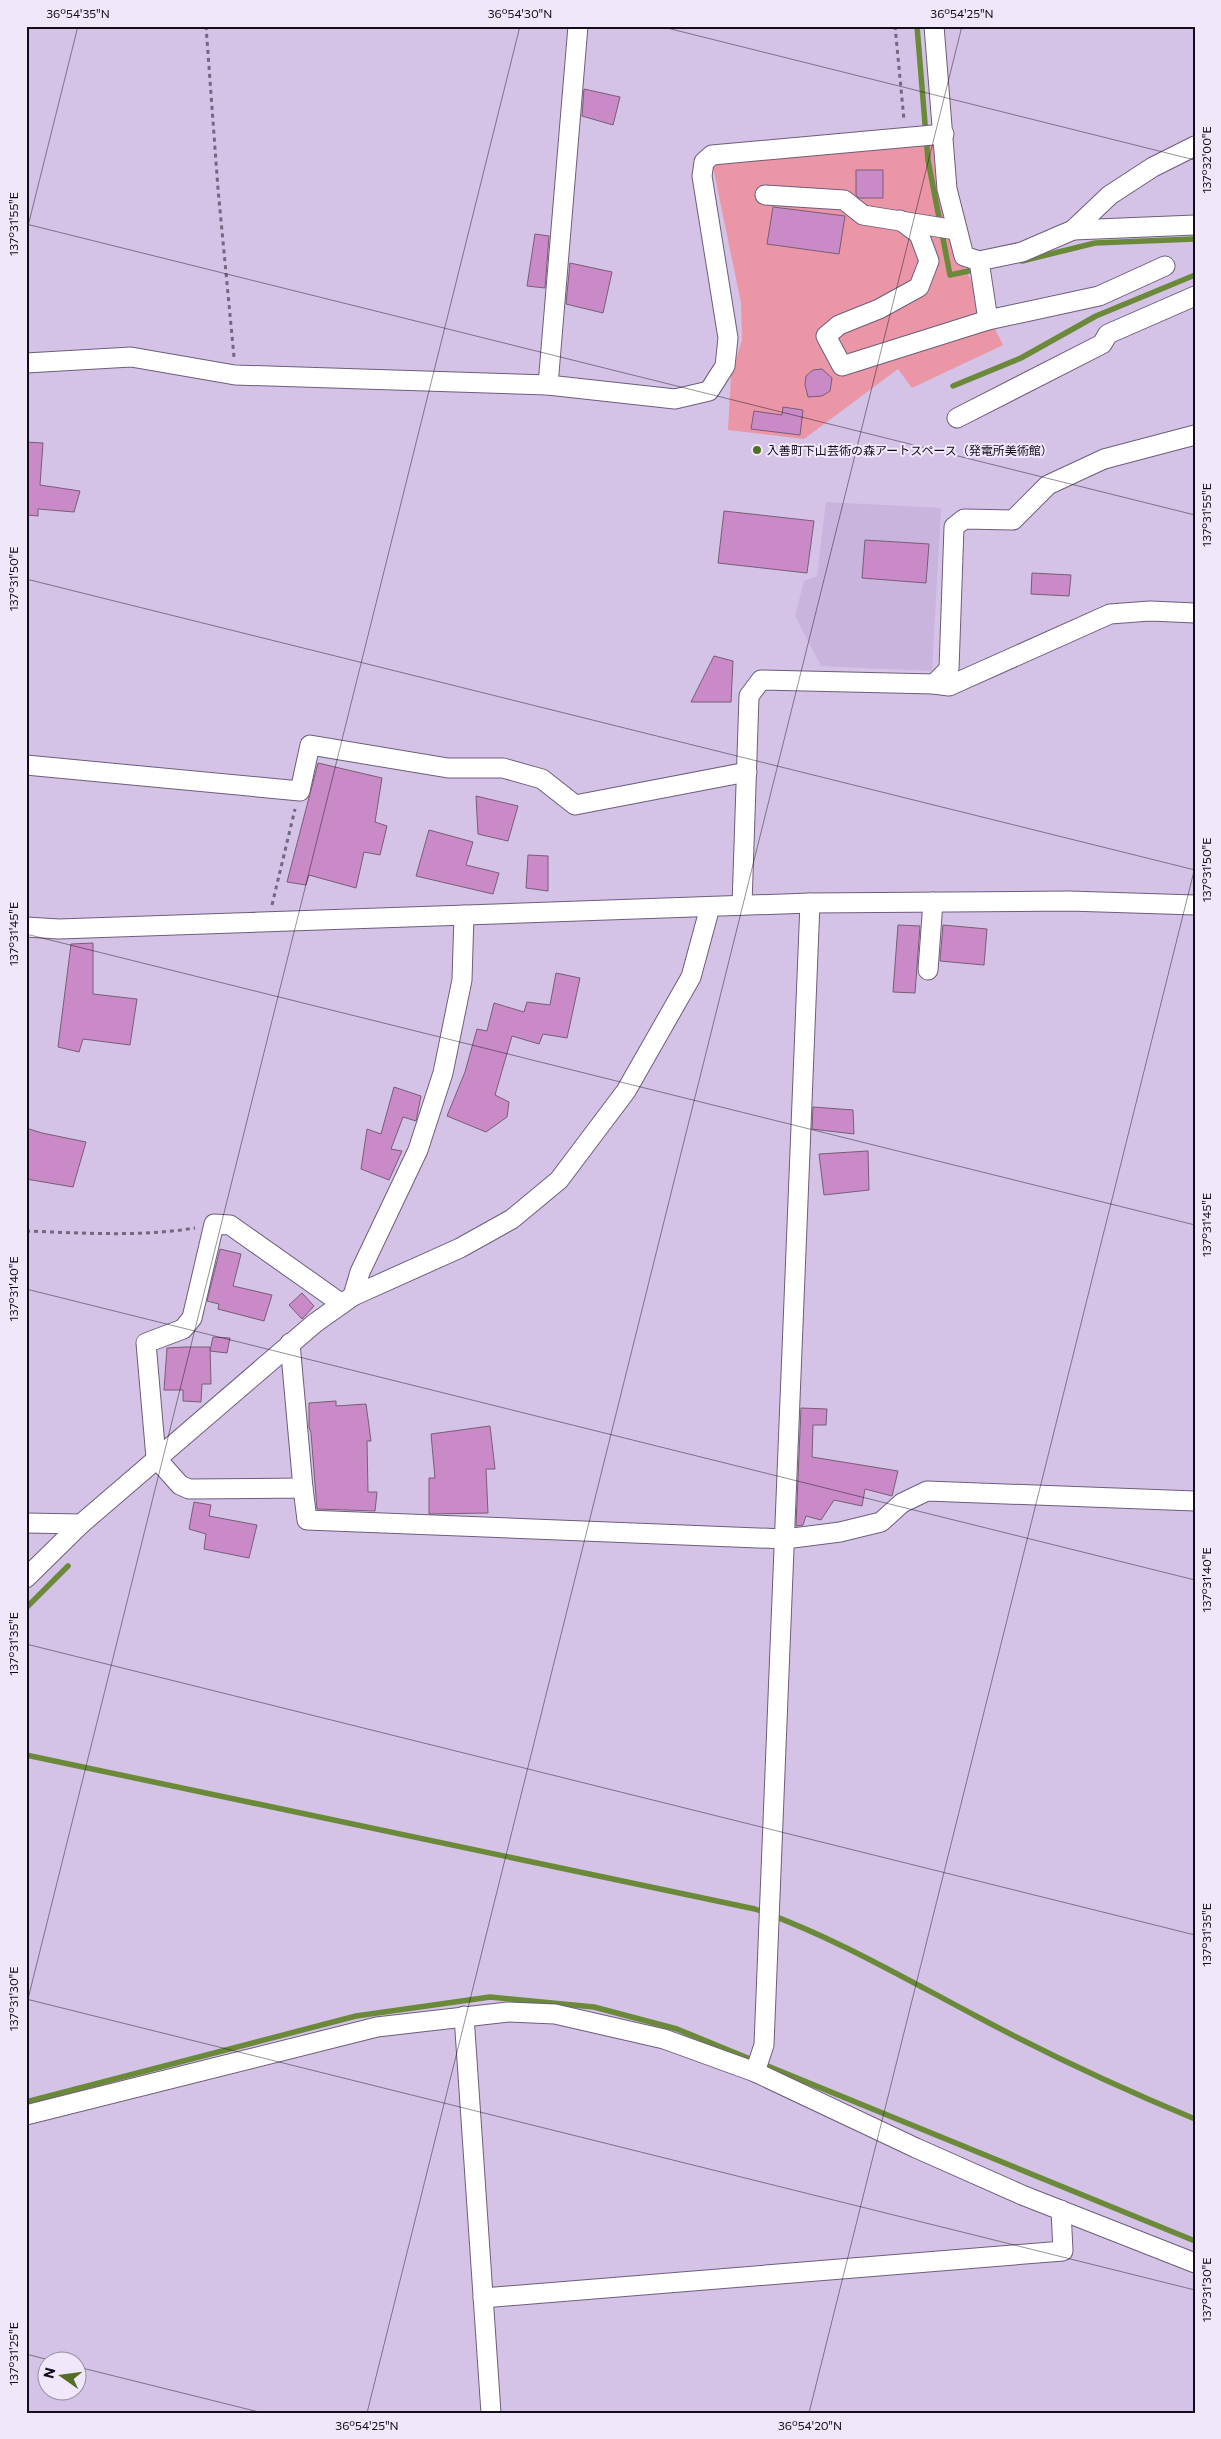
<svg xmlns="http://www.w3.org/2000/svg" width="1221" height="2439" viewBox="0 0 1221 2439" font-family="Commissioner,'Noto Sans JP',sans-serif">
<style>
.built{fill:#c9b4de}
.green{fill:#ea96a6}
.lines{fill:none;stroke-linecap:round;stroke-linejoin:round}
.stream{stroke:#6a8a3a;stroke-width:5.5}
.building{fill:#ca8ac8;stroke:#785d76}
.minor-casing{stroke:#6d5d7c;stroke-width:21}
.path{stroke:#73677f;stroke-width:3;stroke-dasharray:4 4;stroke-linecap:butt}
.minor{stroke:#fff;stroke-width:19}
.ticks{fill:none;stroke:#130d19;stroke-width:1;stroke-opacity:0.45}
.poi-dot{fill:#516e23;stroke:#f0e8fa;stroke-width:2}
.labels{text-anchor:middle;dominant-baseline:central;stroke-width:4;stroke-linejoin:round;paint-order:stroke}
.poi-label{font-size:12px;fill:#130d19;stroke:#f0e8fa;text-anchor:start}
.neatline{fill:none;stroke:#130d19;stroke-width:2}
.ticks-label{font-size:12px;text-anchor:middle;fill:#130d19}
</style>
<rect width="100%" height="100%" fill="#d4c3e6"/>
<path class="built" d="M 826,502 L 941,508 L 932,671 L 821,666 L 795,616 L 804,581 L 817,576 Z"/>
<path class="green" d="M 935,144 L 961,260 L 1003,345 L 912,388 L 898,369 L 804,439 L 728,430 L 731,376 L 742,340 L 741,303 L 713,167 L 717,160 Z"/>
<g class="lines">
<g class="stream">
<path d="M 917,26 L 928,160 L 950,275 L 978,269"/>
<path d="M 1022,261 L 1095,243 L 1195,239"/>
<path d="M 953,386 L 1021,358 L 1096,316 L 1195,275"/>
<path d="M 26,1608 L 68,1566"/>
<path d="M 26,1755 L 755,1909 C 832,1936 904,1978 976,2016 C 1047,2054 1120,2088 1195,2119"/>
<path d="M 26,2102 L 356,2016 L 490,1997 L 594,2007 L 677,2029 L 1195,2241"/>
</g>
</g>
<g class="building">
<path d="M 584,89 L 620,97 L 613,125 L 582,116 Z"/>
<path d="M 856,170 L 883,170 L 883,198 L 859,198 L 856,195 Z"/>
<path d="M 773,207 L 845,216 L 839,254 L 767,244 Z"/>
<path d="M 535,234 L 549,236 L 545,288 L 527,286 Z"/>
<path d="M 570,263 L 612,272 L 603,313 L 566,304 Z"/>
<path d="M 822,369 L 832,378 L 830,391 L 822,396 L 808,397 L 805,385 L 806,376 L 813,370 Z"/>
<path d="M 783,407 L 803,410 L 800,435 L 751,429 L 754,411 L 782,415 Z"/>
<path d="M 26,442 L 43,443 L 40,485 L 80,491 L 74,512 L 38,509 L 38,516 L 26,515 Z"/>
<path d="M 724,511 L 814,521 L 807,573 L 718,563 Z"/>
<path d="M 865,540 L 929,544 L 926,583 L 862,578 Z"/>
<path d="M 1032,573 L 1071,575 L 1069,596 L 1031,594 Z"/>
<path d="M 714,656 L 733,661 L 731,702 L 691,702 Z"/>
<path d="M 318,763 L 382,778 L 375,822 L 387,826 L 380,855 L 364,852 L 356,888 L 309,875 L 306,885 L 287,882 Z"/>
<path d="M 476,796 L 518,806 L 508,841 L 478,834 Z"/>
<path d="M 429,830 L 473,842 L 466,865 L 499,873 L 493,894 L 416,876 Z"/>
<path d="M 528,855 L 548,856 L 548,891 L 526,888 Z"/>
<path d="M 898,925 L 920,926 L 915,993 L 893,992 Z"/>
<path d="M 943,925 L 987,929 L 984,965 L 940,961 Z"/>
<path d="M 93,943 L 93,994 L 137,999 L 130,1045 L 83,1039 L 79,1052 L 58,1047 L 71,944 Z"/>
<path d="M 556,973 L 580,978 L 567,1038 L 543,1034 L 539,1044 L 512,1036 L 495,1095 L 509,1102 L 507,1117 L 486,1132 L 447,1116 L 465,1072 L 477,1029 L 487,1031 L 494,1003 L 524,1012 L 527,1002 L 550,1005 Z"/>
<path d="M 394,1087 L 421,1096 L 416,1121 L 403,1117 L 391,1149 L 402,1151 L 389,1180 L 361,1169 L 367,1129 L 381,1134 Z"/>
<path d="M 813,1107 L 853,1110 L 854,1134 L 812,1129 Z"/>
<path d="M 26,1128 L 42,1133 L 86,1142 L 73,1187 L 26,1179 Z"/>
<path d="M 868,1151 L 869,1190 L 824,1195 L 819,1154 Z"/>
<path d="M 220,1249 L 241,1254 L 233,1286 L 272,1295 L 264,1321 L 218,1309 L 219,1304 L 207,1301 Z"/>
<path d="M 302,1293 L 314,1306 L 302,1319 L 289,1305 Z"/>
<path d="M 213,1337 L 230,1338 L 227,1353 L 210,1351 Z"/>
<path d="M 185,1347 L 210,1347 L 211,1384 L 202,1384 L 201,1402 L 183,1401 L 183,1390 L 164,1390 L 167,1348 Z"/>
<path d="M 336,1401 L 336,1406 L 366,1404 L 371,1441 L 367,1441 L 368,1492 L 377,1492 L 375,1511 L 317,1509 L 311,1433 L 309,1427 L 309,1403 Z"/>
<path d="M 801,1408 L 827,1409 L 826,1425 L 813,1425 L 812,1457 L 898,1471 L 892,1496 L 865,1489 L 862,1506 L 834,1500 L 821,1520 L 806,1516 L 803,1525 L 796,1526 Z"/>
<path d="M 490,1426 L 495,1469 L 486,1469 L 488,1513 L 429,1514 L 429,1478 L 435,1478 L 431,1434 Z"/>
<path d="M 194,1502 L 211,1505 L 209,1516 L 257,1525 L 249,1558 L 204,1549 L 206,1534 L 189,1529 Z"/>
</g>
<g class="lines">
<defs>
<g id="minor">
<path d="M 934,26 L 947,189 L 964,256 L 979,261 L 1022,252 L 1073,230 L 1110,195 L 1153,167 L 1195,146"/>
<path d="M 765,195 L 844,200 L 863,215 L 956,230"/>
<path d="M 900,220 L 919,234 L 929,261 L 919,287 L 879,309 L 839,325 L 826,336 L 842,366 L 988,320 L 979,261"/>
<path d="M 1073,230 L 1195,225"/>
<path d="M 988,320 L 1099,296 L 1165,266"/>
<path d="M 26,363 L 131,357 L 235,375 L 548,385 L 675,399 L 709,391 L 725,366 L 728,338 L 702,176 L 704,162 L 712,155 L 944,134"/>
<path d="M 548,385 L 578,26"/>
<path d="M 957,418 L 1102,344 L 1108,334 L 1195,296"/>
<path d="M 934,684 L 949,669 L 954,527 L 964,519 L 1013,520 L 1048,485 L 1104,459 L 1195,435"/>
<path d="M 26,765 L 300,791 L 310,745 L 448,768 L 503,768 L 542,779 L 575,805 L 747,772"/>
<path d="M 742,905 L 749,696 L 761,680 L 934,684 L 949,686 L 1110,614 L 1150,611 L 1195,613"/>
<path d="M 26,927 L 59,929 L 810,903 L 1069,901 L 1195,905"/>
<path d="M 928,970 L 933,902"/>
<path d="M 353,1296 L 360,1272 L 418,1150 L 443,1073 L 462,980 L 464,915"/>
<path d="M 342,1304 L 230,1225 L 214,1224 L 192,1318 L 183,1329 L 146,1343 L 156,1458 L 180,1485 L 189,1489 L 303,1488 L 307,1520 L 785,1539 L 840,1532 L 881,1522 L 902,1503 L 927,1491 L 1195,1501"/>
<path d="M 290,1343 L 303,1488"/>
<path d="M 26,1523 L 81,1524"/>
<path d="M 26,1578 L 81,1524 L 315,1323 L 353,1296 L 460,1248 L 512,1219 L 559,1180 L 626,1091 L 691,977 L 710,907"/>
<path d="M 464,2016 L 491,2413"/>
<path d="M 755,2072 L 764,2045 L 810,903"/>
<path d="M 26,2115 L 377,2027 L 508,2012 L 555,2014 L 664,2039 L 755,2072 L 916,2148 L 1022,2195 L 1195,2263"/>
<path d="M 483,2298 L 1063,2251 L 1061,2210"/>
</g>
</defs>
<use href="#minor" class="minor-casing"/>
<g class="path">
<path d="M 206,26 L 218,189 L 234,357"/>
<path d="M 895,26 L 904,120"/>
<path d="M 272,905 L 295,809"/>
<path d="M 26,1231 C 83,1233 139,1237 195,1228"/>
</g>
<use href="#minor" class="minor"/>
</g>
<path class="ticks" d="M 659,26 L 1195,160M 26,224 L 1195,515M 26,234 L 78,26M 26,579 L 1195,870M 26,934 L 1195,1225M 26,1289 L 1195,1580M 26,1644 L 1195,1935M 26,1999 L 1195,2290M 26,2007 L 520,26M 26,2354 L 57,2362M 78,2367 L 263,2413M 367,2413 L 962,26M 809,2413 L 1195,867"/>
<circle class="poi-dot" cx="757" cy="450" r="5"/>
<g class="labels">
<g class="poi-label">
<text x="767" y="450">入善町下山芸術の森アートスペース（発電所美術館）</text>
</g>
</g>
<rect width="1221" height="2439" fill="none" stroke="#f0e8fa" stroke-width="55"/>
<g transform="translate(62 2376) rotate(284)"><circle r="24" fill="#f0e8fa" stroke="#9890a0"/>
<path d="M0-4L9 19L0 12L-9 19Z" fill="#516e23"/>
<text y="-8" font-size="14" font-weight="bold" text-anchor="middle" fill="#130d19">N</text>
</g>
<rect x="28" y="28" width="1166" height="2384" class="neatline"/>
<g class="ticks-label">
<text x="78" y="18">36°54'35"N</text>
<text x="520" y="18">36°54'30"N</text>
<text x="962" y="18">36°54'25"N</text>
<text transform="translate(1207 160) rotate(-90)" y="4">137°32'00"E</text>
<text transform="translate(14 224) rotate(-90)" y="4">137°31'55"E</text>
<text transform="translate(1207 515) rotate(-90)" y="4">137°31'55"E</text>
<text transform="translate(14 579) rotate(-90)" y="4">137°31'50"E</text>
<text transform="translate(1207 870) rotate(-90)" y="4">137°31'50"E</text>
<text transform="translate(14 934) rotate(-90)" y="4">137°31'45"E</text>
<text transform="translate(1207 1225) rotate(-90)" y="4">137°31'45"E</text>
<text transform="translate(14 1289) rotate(-90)" y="4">137°31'40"E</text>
<text transform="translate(1207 1580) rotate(-90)" y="4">137°31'40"E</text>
<text transform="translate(14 1644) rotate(-90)" y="4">137°31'35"E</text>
<text transform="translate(1207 1935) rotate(-90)" y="4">137°31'35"E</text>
<text transform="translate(14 1999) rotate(-90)" y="4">137°31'30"E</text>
<text transform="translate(1207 2290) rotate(-90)" y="4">137°31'30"E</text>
<text transform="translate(14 2354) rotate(-90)" y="4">137°31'25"E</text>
<text x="367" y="2430">36°54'25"N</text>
<text x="810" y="2430">36°54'20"N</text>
</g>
</svg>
